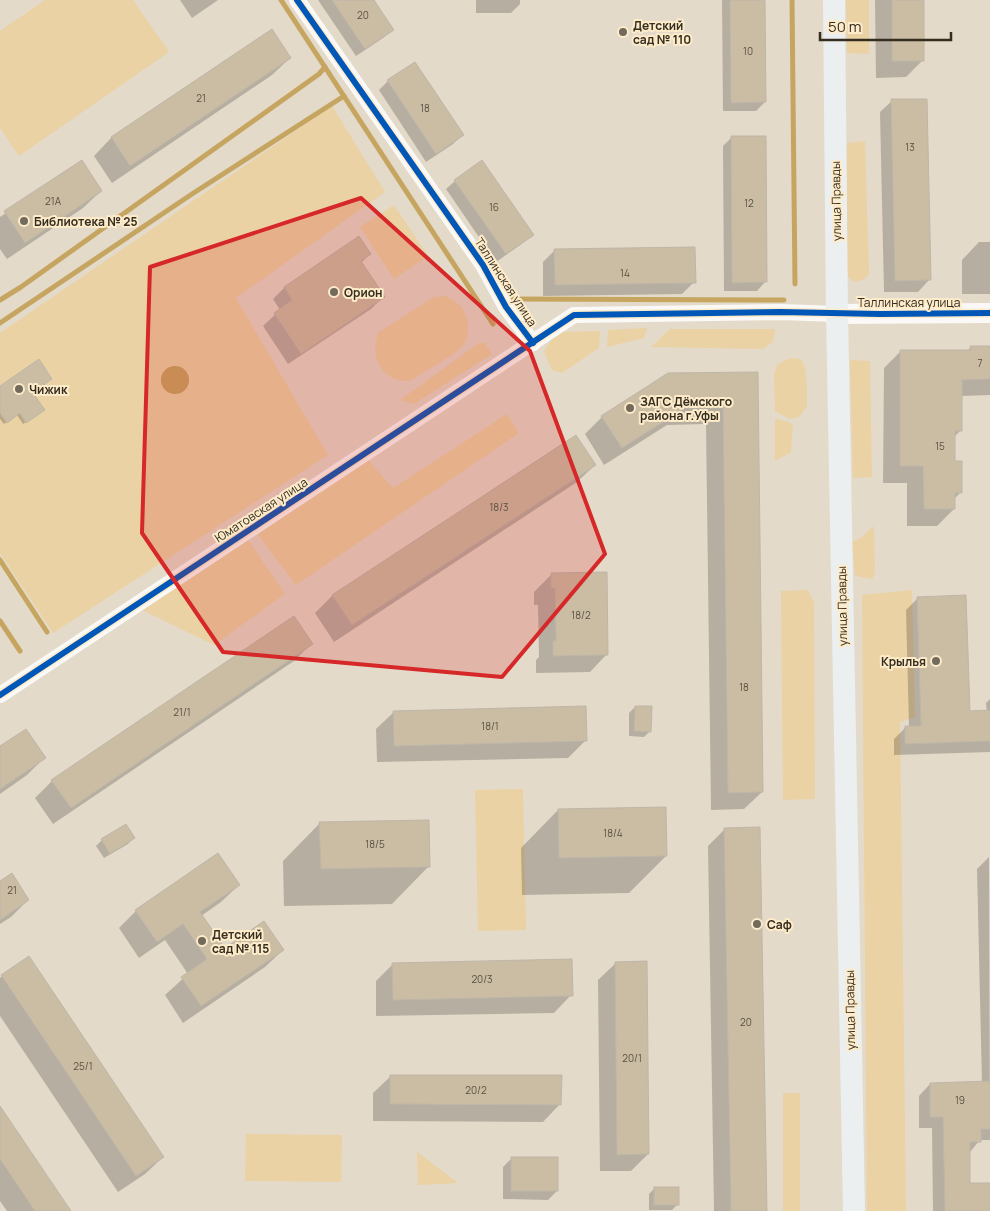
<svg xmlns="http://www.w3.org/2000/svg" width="990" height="1211" viewBox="0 0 990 1211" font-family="Manrope,sans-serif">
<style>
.green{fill:#ead2a4}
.water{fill:#c6a560}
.shadow{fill:#0003}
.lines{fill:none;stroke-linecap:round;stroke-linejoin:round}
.stream{stroke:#c6a560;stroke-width:5}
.building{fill:#cabda4;stroke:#beb6a9}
.minor{stroke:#fbf9f7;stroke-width:16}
.tertiary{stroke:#fbf9f7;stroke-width:20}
.secondary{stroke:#ecefef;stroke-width:22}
.cycleway-casing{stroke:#fdebc9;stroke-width:9}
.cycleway{stroke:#0057b8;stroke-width:6}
.marked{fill:#d62828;fill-opacity:0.2;stroke:#d62828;stroke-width:4;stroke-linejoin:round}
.poi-dot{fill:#726a5b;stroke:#fdebc9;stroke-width:2}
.labels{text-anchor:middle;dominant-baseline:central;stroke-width:4;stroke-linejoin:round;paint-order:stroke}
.number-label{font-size:10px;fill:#5a5141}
.poi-label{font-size:12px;font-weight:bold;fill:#342d20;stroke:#fdebc9;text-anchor:start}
.street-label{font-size:12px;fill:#342d20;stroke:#fdebc9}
</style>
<rect width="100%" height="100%" fill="#e4dac9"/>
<g class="green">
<path d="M 45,0 L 133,0 L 169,52 L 19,156 L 0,128 L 0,31 Z"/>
<path d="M 846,0 L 869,0 L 869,54 L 847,53 Z"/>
<path d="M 332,106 L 385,192 L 236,298 L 328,455 L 53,633 L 0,553 L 0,333 Z"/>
<path d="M 865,141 L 869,274 L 865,279 L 855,282 L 849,278 L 846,273 L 847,143 Z"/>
<path d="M 394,205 L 428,256 L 394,279 L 360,227 Z"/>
<path d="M 445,296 C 461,302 472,317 467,336 C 466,339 465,344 463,346 C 450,358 425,371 410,381 C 383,383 368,357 379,332 L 434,297 Z"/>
<path d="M 647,328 L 644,338 L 607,347 L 608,330 Z"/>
<path d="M 670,329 L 775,329 L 773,342 L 763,349 L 651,347 Z"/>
<path d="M 600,331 L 599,348 L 562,373 L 552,370 L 544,352 L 552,338 L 562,332 Z"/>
<path d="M 479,343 L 485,343 L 492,354 L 414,404 L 400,400 Z"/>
<path d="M 790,358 L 801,359 L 805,367 L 807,386 L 807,406 L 799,417 L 789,419 L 775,411 L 774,374 L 777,365 Z"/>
<path d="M 850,360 L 870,361 L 872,477 L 853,478 Z"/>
<path d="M 507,414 L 519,433 L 296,585 L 257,534 L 367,459 L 393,488 Z"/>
<path d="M 775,418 L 793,424 L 791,452 L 775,461 Z"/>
<path d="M 874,526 L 875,573 L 872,579 L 855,576 L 852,542 L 862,537 Z"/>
<path d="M 248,540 L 285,594 L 214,645 L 140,609 Z"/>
<path d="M 808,590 L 814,603 L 815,799 L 783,800 L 781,591 Z"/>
<path d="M 912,590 L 915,717 L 900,722 L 906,1211 L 867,1211 L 862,595 Z"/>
<path d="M 523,789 L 526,930 L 478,931 L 475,790 Z"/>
<rect x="783" y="1093" width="17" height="118"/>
<path d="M 246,1134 L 342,1135 L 341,1182 L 245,1181 Z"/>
<path d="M 417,1152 L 458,1183 L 418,1185 Z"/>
</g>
<circle class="water" cx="175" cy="380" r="14"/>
<g class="shadow">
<path d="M 180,0 L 218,0 L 192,18 Z"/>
<path d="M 318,0 L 373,0 L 392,30 L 383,38 L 356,56 Z"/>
<path d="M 476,0 L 520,0 L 520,4 L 511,13 L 476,13 Z"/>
<path d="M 722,0 L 763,0 L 765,102 L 756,111 L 723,111 Z"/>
<path d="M 875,0 L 923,0 L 923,60 L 906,77 L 876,78 Z"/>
<path d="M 271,31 L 290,58 L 272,75 L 112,183 L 94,156 L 111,138 Z"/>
<path d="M 388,81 L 462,135 L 453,144 L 426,162 L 379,90 Z"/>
<path d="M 892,101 L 929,280 L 918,292 L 884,292 L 880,112 Z"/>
<path d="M 732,137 L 765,282 L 757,291 L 724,291 L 723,146 Z"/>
<path d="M 81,162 L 101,191 L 83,208 L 7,259 L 0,249 L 0,217 Z"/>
<path d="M 455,181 L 532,235 L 523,243 L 496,262 L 446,189 Z"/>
<path d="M 979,242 L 990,242 L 990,294 L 962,294 L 962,260 Z"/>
<path d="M 555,250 L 694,282 L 682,294 L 543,296 L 543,262 Z"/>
<path d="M 370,254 L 361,263 L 383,297 L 371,309 L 288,364 L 263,326 L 280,310 L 273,299 L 284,288 Z"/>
<path d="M 971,347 L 990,347 L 990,395 L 961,396 L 961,430 L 954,437 L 954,462 L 961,492 L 954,499 L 954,509 L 937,526 L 907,526 L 907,483 L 883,483 L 884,368 L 901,351 L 967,351 Z"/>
<path d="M 756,373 L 762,792 L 744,809 L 711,810 L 706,424 L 667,425 L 604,465 L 585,434 L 602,417 Z"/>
<path d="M 0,388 L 32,393 L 41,412 L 23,424 L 17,415 L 4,424 L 0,419 Z"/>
<path d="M 576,437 L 595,465 L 577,482 L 334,642 L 315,613 L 332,596 Z"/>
<path d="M 551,575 L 607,654 L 590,672 L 536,673 L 536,660 L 539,657 L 538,605 L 534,605 L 534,592 Z"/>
<path d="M 918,598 L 968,712 L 987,712 L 986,703 L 990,699 L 990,752 L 894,755 L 894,739 L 906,727 L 909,727 L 906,610 Z"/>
<path d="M 311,644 L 294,661 L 53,824 L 35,798 L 52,781 Z"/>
<path d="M 635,707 L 650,731 L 644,737 L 629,736 L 629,713 Z"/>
<path d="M 394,712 L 585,741 L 568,758 L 377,762 L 376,729 Z"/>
<path d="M 0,748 L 44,758 L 27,775 L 0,794 Z"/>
<path d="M 558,810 L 666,856 L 629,893 L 522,895 L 521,848 Z"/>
<path d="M 320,823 L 429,866 L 392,904 L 284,906 L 283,861 Z"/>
<path d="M 725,829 L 765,1211 L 714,1211 L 708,846 Z"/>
<path d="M 133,838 L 128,844 L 104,858 L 96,846 L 102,840 Z"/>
<path d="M 989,857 L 990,1140 L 980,1140 L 969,1153 L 969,1185 L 990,1184 L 990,1211 L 933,1211 L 932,1128 L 919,1128 L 919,1096 L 930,1084 L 982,1083 L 977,869 Z"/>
<path d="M 0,883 L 28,900 L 11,917 L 0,924 Z"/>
<path d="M 239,885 L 221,902 L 201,916 L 224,950 L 283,950 L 265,967 L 183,1023 L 165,995 L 188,974 L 165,940 L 139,958 L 119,928 L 136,911 Z"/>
<path d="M 616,963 L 648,1154 L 631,1171 L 600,1171 L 598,980 Z"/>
<path d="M 393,964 L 571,995 L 554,1013 L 376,1016 L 376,981 Z"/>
<path d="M 2,976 L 163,1157 L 145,1174 L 118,1192 L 0,1016 L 0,978 Z"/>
<path d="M 391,1076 L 560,1104 L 543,1122 L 373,1121 L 373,1093 Z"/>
<path d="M 0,1108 L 70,1211 L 7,1211 L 0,1201 Z"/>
<path d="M 512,1158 L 557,1191 L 548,1200 L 503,1199 L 503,1167 Z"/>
<path d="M 655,1188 L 678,1204 L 672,1210 L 649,1210 L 649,1194 Z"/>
</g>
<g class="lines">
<g class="stream">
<path d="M 281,0 L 493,324"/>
<path d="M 792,0 L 795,284"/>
<path d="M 511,299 L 784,300"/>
<path d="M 0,300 L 21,287 L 319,74 L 325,67"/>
<path d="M 0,323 L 192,194 L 344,96"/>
<path d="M 0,560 L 47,632"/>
<path d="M 0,621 L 20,651"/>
</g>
</g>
<g class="building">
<path d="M 332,0 L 374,0 L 394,30 L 365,49 Z"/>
<path d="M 730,0 L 765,0 L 766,102 L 731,103 Z"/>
<rect x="892" y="0" width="32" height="61"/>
<path d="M 272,29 L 291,58 L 130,166 L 111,137 Z"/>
<path d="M 415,62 L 464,135 L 436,154 L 387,80 Z"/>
<path d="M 891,99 L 927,99 L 931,280 L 895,281 Z"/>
<path d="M 731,136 L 766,136 L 767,282 L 732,283 Z"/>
<path d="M 82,160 L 102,191 L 25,243 L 4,211 Z"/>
<path d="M 482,160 L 534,235 L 506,254 L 454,180 Z"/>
<path d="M 359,236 L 371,254 L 361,261 L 385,297 L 301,354 L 274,313 L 292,300 L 284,287 Z"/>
<path d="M 695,247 L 696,283 L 555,285 L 554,249 Z"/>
<path d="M 970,346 L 990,346 L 990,379 L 962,380 L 962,431 L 955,431 L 955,461 L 962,461 L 962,493 L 955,493 L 955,509 L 924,509 L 923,466 L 900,466 L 900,350 L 971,350 Z"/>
<path d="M 39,359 L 52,379 L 33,393 L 45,410 L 26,423 L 20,413 L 7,423 L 0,413 L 0,386 Z"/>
<path d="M 758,372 L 763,792 L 728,793 L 723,407 L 685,408 L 622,448 L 601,416 L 668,373 Z"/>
<path d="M 576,435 L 596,465 L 352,625 L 332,595 Z"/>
<path d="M 607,572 L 608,655 L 553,656 L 553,641 L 556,641 L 555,588 L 551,588 L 551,573 Z"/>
<path d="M 966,595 L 970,711 L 990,710 L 990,741 L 905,744 L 905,726 L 921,726 L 917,597 Z"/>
<path d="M 294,616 L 313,644 L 71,808 L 51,780 Z"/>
<path d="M 586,706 L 587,741 L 394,746 L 393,711 Z"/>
<path d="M 635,706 L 652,706 L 651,732 L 634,731 Z"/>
<path d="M 26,729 L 46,758 L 0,789 L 0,746 Z"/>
<path d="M 666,807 L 667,856 L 559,858 L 558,809 Z"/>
<path d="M 429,820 L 430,867 L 321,869 L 319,822 Z"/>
<path d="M 126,824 L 135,838 L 110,854 L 101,839 Z"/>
<path d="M 760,827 L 767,1211 L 731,1211 L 724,828 Z"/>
<path d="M 218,853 L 240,885 L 200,912 L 225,948 L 264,921 L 284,950 L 201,1006 L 181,977 L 207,959 L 183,924 L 157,942 L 135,910 Z"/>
<path d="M 12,873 L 29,900 L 0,920 L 0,881 Z"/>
<path d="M 29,956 L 164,1157 L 136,1176 L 1,975 Z"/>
<path d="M 572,959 L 573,996 L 393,1000 L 392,963 Z"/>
<path d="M 647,961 L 649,1154 L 617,1155 L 615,962 Z"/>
<path d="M 390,1075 L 562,1075 L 561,1105 L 390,1104 Z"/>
<path d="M 990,1081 L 990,1129 L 981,1129 L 981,1142 L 970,1142 L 970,1183 L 990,1183 L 990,1211 L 945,1211 L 943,1117 L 930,1117 L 930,1083 Z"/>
<path d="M 0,1106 L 71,1211 L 35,1211 L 0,1159 Z"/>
<rect x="511" y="1157" width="47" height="34"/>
<rect x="654" y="1187" width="25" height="18"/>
</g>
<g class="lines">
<g class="minor">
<path d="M 297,0 L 483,265 L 506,307 L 533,343"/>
<path d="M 0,695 L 574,315 L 781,312 L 837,314"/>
</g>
<path class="tertiary" d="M 837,314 L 990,313"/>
<path class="secondary" d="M 834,0 L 837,314 L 854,1211"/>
<defs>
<g id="cycleway">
<path d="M 297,0 L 483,265 L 506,307 L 533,343"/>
<path d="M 0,695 L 574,315 L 781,312 L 880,314 L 990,313"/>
</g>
</defs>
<use href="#cycleway" class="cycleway-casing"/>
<use href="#cycleway" class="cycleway"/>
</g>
<path class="marked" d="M 361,198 L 530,351 L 605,554 L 502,677 L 223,652 L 142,533 L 150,267 Z"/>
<g class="poi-dot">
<circle cx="623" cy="32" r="5"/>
<circle cx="24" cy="221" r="5"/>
<circle cx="334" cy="292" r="5"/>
<circle cx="19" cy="389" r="5"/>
<circle cx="630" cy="408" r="5"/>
<circle cx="936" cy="661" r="5"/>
<circle cx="757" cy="924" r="5"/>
<circle cx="202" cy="941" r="5"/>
</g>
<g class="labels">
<g class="number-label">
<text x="363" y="15">20</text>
<text x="748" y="51">10</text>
<text x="201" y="98">21</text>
<text x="425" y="108">18</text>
<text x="910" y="147">13</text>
<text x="53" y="201">21А</text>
<text x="749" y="203">12</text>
<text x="494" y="207">16</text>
<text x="625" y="273">14</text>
<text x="980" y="363">7</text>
<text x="940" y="446">15</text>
<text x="499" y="507">18/3</text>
<text x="581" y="615">18/2</text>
<text x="744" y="687">18</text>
<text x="182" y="712">21/1</text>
<text x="490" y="726">18/1</text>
<text x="613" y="833">18/4</text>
<text x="375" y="844">18/5</text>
<text x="12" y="890">21</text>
<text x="482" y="979">20/3</text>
<text x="746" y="1022">20</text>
<text x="632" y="1058">20/1</text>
<text x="83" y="1066">25/1</text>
<text x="476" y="1090">20/2</text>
<text x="960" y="1100">19</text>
</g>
<g class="poi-label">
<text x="633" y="25">Детский<tspan x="633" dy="14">сад № 110</tspan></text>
<text x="34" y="221">Библиотека № 25</text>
<text x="344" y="292">Орион</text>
<text x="29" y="389">Чижик</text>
<text x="640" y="401">ЗАГС Дёмского<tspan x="640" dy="14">района г.Уфы</tspan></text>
<text x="926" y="661" text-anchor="end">Крылья</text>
<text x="767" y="924">Саф</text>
<text x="212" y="934">Детский<tspan x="212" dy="14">сад № 115</tspan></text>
</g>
<g class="street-label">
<text transform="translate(836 201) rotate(-91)">улица Правды</text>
<text transform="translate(506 282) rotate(57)">Таллинская улица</text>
<text x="909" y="302">Таллинская улица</text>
<text transform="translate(261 510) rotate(-33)">Юматовская улица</text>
<text transform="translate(842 606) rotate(-91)">улица Правды</text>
<text transform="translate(850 1010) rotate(-91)">улица Правды</text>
</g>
</g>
<path d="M820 32v8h131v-8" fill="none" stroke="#342d20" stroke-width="2.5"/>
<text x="828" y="32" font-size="15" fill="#342d20" stroke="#fdebc9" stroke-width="4" paint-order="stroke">50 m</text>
</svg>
